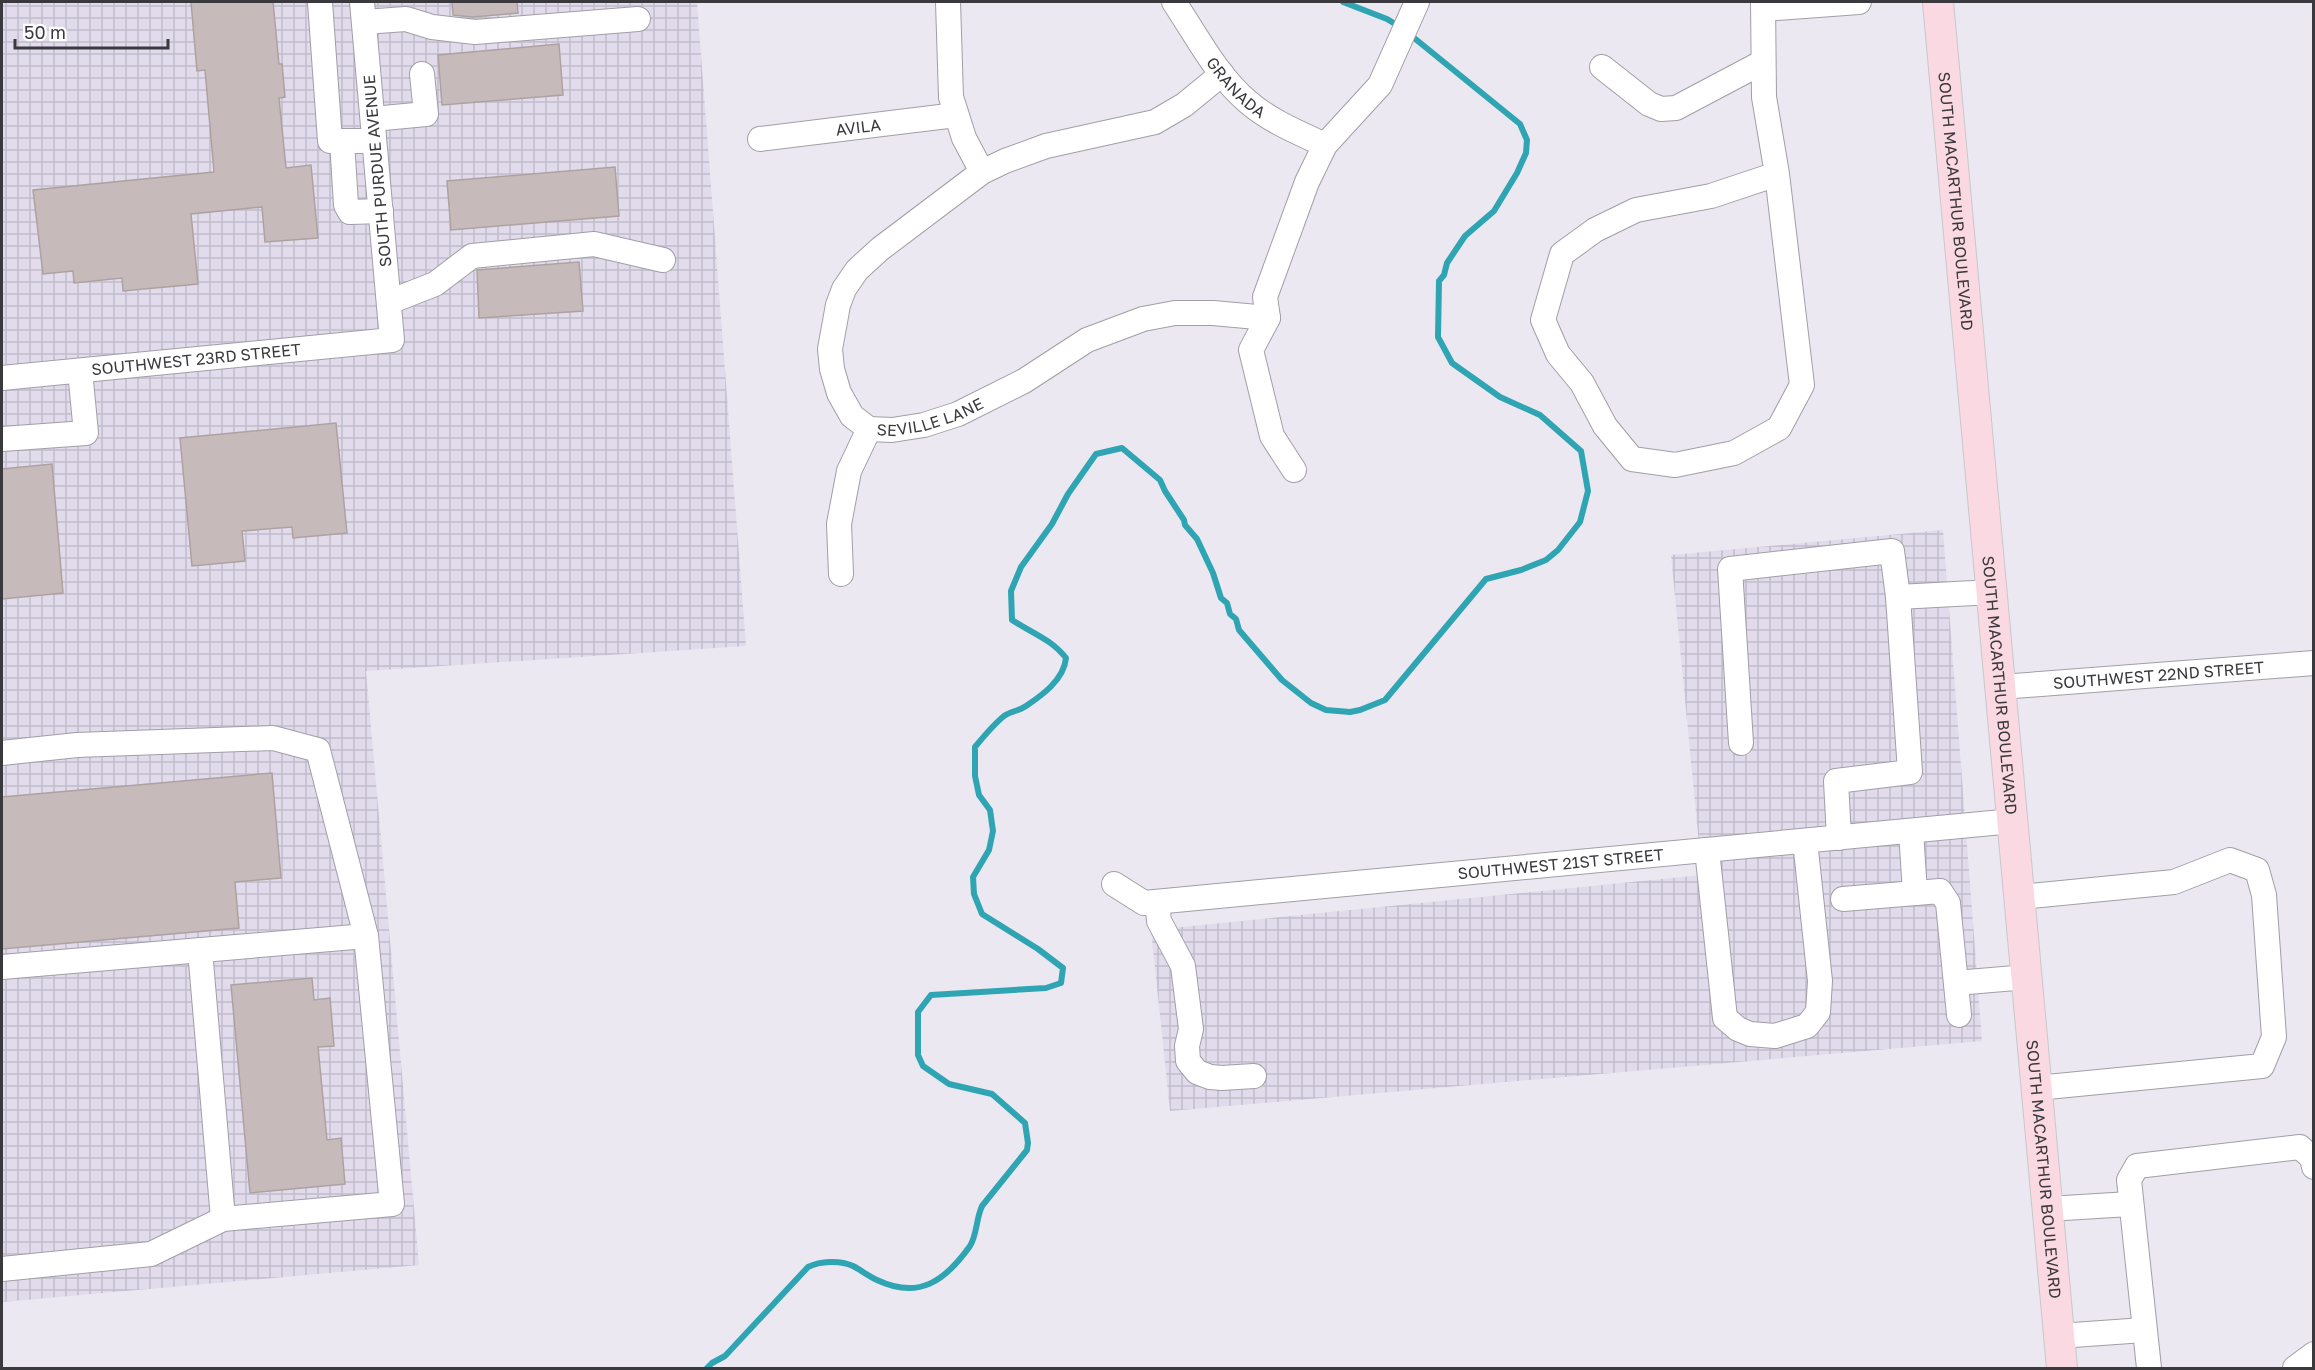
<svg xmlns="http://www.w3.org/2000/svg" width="2315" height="1370" viewBox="0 0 2315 1370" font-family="'Golos Text',sans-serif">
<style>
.industrial{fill:url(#industrial-grid)}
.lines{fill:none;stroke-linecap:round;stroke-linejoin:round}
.stream{stroke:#2fa5b3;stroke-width:6}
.building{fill:#c6bbba;stroke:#ada2a1;stroke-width:1.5}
.minor-casing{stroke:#a19ea7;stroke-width:26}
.major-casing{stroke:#c8c8c9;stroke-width:32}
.minor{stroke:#fff;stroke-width:24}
.major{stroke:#fbd9e2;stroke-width:30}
.labels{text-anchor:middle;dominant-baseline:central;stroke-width:5;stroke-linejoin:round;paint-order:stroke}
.street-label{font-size:16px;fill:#3a393d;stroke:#fff}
</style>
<defs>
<pattern id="industrial-grid" width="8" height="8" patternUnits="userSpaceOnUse" patternTransform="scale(1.5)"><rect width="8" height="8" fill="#e1dbec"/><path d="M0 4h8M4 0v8" fill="none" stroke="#c2bdcb"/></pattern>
</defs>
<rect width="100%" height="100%" fill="#ebe8f1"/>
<g class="industrial">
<path d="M 2,2 L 697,2 L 746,646 L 366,671 L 419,1265 L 2,1302 Z"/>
<path d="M 1943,530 L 1982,1041 L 1170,1111 L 1151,930 L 1702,875 L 1671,555 Z"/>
</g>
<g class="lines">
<g class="stream">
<path d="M 1343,2 L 1387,19 L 1400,27"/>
<path d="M 707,1368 L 712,1363 L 725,1356 L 808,1267 C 820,1261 840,1260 853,1266 C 861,1270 868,1276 877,1280 C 919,1300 945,1281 970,1246 C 977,1235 976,1219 982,1206 L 1027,1150 L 1028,1143 L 1025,1123 L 992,1094 L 949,1084 L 923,1066 L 918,1055 L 918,1012 L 931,995 L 1046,988 L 1061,983 L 1063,968 L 1038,949 L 982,914 L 974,894 L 973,877 L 989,850 L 993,831 L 990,810 L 979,795 L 975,776 L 975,747 C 984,736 993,725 1004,716 C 1011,711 1019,711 1026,706 C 1041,696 1064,680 1066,658 C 1051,639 1032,633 1012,620 L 1011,591 L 1021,567 L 1052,524 L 1068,494 L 1096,454 L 1122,448 L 1160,480 L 1165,491 L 1184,520 L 1185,525 L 1197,539 L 1213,573 L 1221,598 L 1227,603 L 1230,614 L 1236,619 L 1239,630 L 1282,680 L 1311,703 L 1326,710 L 1350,712 L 1360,710 L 1385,700 L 1486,579 L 1521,570 L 1546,560 L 1558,550 L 1580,522 L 1588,491 L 1581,451 L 1540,415 L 1500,397 L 1452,363 L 1438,337 L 1439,281 L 1444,275 L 1447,263 L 1465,236 L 1494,211 L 1517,173 L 1526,153 L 1527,140 L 1520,124 L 1408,33"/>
</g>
</g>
<g class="building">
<path d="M 191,2 L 273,2 L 279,64 L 282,64 L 285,97 L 279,98 L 286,168 L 311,165 L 318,238 L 265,242 L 262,207 L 191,214 L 198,284 L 123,291 L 122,278 L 74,283 L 73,271 L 43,274 L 33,190 L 214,172 L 205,70 L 197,71 Z"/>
<path d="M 452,2 L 517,2 L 518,13 L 473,17 L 453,15 Z"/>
<path d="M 559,44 L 563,95 L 442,105 L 438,55 Z"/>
<path d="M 615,167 L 619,216 L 451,230 L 447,181 Z"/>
<path d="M 579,262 L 583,311 L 479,318 L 477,270 Z"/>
<path d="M 336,423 L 347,533 L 293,538 L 292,527 L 242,531 L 245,561 L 192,566 L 180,438 Z"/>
<path d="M 52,464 L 63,593 L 2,599 L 2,469 Z"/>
<path d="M 272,773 L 281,878 L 235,882 L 239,928 L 2,949 L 2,797 Z"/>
<path d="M 312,978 L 314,1000 L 330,998 L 334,1046 L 318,1047 L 327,1140 L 341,1138 L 345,1184 L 250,1193 L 231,985 Z"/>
</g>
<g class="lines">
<defs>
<g id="minor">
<path d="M 320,2 L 330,141 L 374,141"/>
<path d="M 948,2 L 951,97 L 964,138 L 982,172"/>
<path id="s1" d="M 1174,2 C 1196,35 1217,76 1248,102 C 1270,121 1299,133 1325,145"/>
<path d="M 1763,2 L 1764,97 L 1777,174 L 1802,385 L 1779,428 L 1734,453 L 1675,465 L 1632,459 L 1605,426 L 1582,383 L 1558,354 L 1543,320 L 1562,254 L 1595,230 L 1636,210 L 1711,196 L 1777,174"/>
<path d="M 1764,9 L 1859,2"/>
<path d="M 364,22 L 406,19 L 432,27 L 475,32 L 638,19"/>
<path d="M 1602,67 L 1649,104 L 1661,109 L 1676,108 L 1763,62"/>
<path id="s2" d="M 1222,74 L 1184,105 L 1155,122 L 1046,146 L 1005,161 L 982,172 L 880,249 L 857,270 L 844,289 L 838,305 L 830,349 L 832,369 L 839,393 L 852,416 L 869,429 L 892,430 L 924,425 L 958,414 L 1024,381 L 1087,340 L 1143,319 L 1175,313 L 1213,313 L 1268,318"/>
<path d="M 373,119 L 426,114 L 422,74"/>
<path id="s3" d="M 760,139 L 956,115"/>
<path d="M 342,141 L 346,205 L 350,212 L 381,211"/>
<path d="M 389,302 L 435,284 L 472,256 L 594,244 L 663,260"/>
<path id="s4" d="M 2,378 L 392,340 L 362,2"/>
<path d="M 2,439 L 86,433 L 80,371"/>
<path d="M 1294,470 L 1272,436 L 1251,350 L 1268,318 L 1265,297 L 1307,182 L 1325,145 L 1380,85 L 1417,2"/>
<path d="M 841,574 L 839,524 L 849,471 L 869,429"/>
<path id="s5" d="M 2001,687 L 2314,663"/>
<path d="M 1741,743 L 1730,569 L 1892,551 L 1898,597 L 1993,592"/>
<path d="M 2,753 L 77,745 L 273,738 L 318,750 L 366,936 L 392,1204 L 223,1219 L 151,1254 L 2,1269"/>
<path d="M 1911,831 L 1915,893"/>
<path d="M 1839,838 L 1836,781 L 1910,772 L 1898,597"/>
<path d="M 1707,850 L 1725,1018 L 1738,1029 L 1750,1034 L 1775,1036 L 1807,1026 L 1818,1012 L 1820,981 L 1805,841"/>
<path id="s6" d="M 1114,884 L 1144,903 L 2013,821"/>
<path d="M 2020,897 L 2174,882 L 2230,860 L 2257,870 L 2264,895 L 2274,1037 L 2262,1066 L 2037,1088"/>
<path d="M 1843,899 L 1940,891 L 1948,903 L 1959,1015"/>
<path d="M 1157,902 L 1159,921 L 1183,966 L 1191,1029 L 1187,1046 L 1188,1061 L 1197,1072 L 1210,1077 L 1222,1078 L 1254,1076"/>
<path d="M 200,950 L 223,1219"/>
<path d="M 2,967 L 366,936"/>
<path d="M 1956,983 L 2027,977"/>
<path d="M 2048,1209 L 2130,1204"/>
<path d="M 2059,1336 L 2144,1330"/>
<path d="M 2149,1368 L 2129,1180 L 2137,1166 L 2300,1147 L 2312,1158 L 2314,1167"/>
<path d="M 2295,1368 L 2314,1354"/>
</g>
<g id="major">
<path id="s7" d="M 1938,2 L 2062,1368"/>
</g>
</defs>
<use href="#minor" class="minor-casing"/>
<use href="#major" class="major-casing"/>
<use href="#minor" class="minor"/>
<use href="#major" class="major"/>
</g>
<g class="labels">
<g class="street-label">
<text stroke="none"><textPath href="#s1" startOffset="106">GRANADA</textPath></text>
<text stroke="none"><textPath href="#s3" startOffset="99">AVILA</textPath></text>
<text transform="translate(377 171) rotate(-95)">SOUTH PURDUE AVENUE</text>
<text stroke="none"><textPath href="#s7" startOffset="200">SOUTH MACARTHUR BOULEVARD</textPath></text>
<text stroke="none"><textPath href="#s4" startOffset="195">SOUTHWEST 23RD STREET</textPath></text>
<text stroke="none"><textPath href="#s2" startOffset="663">SEVILLE LANE</textPath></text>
<text stroke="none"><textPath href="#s5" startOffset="158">SOUTHWEST 22ND STREET</textPath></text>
<text stroke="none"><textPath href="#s7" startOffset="686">SOUTH MACARTHUR BOULEVARD</textPath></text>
<text stroke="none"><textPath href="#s6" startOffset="454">SOUTHWEST 21ST STREET</textPath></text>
<text stroke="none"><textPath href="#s7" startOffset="1172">SOUTH MACARTHUR BOULEVARD</textPath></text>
</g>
</g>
<rect width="2315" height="1370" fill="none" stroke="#3a393d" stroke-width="6"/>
<path d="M15 39v9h153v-9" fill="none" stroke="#3a393d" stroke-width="3"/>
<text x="24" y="39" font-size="18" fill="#3a393d" stroke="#ffffff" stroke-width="4.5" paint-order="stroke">50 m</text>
</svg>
